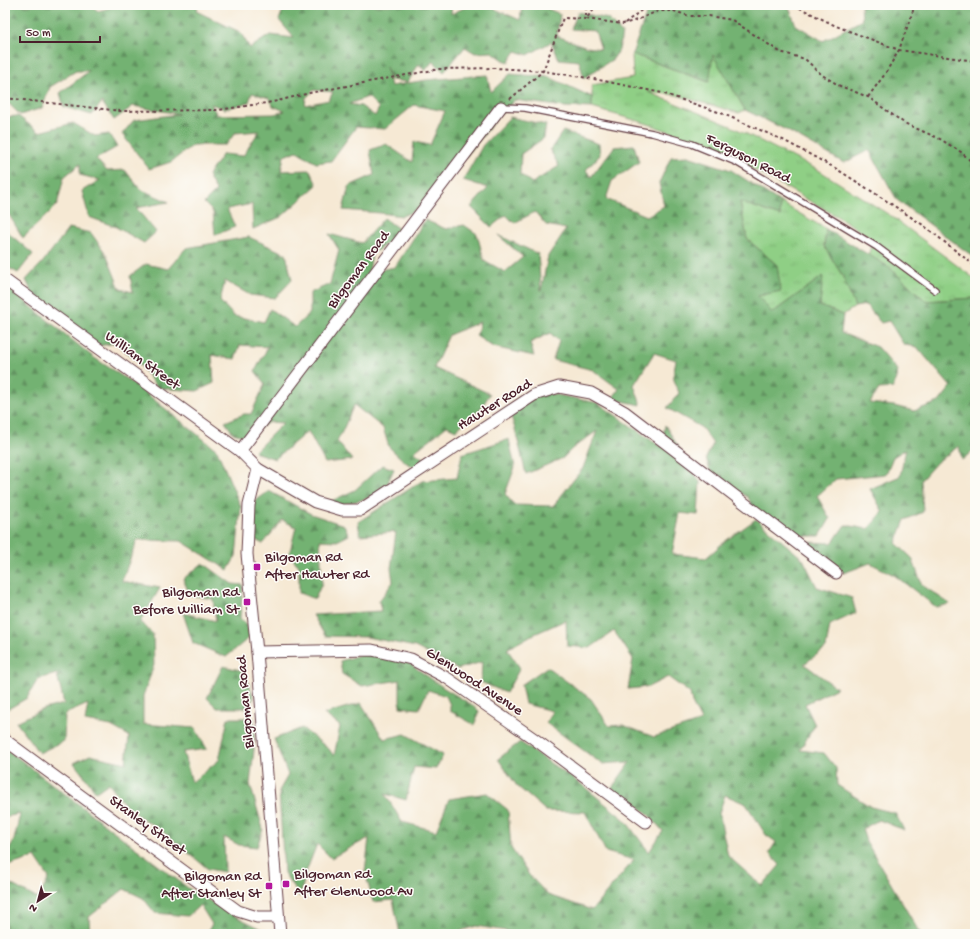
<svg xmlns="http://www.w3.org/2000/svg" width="980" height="939" viewBox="0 0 980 939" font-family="'Gochi Hand',sans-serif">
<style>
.grass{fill:url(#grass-tufts);stroke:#6c7758}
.forest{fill:url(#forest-firs);stroke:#5e684e;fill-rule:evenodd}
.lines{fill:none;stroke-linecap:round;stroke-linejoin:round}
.lane-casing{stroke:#643d44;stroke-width:8}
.street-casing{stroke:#643d44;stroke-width:13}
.path{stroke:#643d44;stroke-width:2;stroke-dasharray:3 3;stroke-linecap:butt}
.lane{stroke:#fff;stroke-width:5.5}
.street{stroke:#fff;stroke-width:11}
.poi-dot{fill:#b5179e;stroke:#fdfcf7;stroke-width:1.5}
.labels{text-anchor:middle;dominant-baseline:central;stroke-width:3;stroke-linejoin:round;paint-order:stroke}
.street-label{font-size:15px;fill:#4a1f2b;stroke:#fdfcf7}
.poi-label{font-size:15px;fill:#4a1f2b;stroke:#fdfcf7;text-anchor:start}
</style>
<defs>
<pattern id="grass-tufts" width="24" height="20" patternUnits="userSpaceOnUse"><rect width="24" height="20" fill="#8fcf85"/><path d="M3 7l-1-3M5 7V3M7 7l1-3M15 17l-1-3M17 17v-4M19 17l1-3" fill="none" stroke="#7db173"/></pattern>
<pattern id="forest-firs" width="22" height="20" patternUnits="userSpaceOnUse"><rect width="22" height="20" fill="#73b272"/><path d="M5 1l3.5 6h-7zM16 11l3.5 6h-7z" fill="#60905e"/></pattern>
</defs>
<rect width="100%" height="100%" fill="#fdfcf7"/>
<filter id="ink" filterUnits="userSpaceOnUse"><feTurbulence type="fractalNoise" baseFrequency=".025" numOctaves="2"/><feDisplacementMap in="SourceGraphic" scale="8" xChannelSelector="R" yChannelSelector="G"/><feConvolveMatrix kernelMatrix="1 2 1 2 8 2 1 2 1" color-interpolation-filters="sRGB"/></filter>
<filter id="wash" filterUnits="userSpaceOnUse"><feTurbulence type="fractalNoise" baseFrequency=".012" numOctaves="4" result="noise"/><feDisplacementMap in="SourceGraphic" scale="16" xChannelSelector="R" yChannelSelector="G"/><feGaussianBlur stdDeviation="0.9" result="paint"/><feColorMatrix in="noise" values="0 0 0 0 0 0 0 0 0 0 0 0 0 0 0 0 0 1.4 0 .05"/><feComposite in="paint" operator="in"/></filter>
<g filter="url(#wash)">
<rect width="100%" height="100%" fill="#f6e9d4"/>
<g class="grass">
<path d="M 632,54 L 708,82 L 713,54 L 745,110 L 739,113 L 676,95 L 648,92 L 731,126 L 820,171 L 891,216 L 975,279 L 975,298 L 926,301 L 889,267 L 868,255 L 873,241 L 847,222 L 714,147 L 645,123 L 592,108 L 592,85 L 633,78 Z"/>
<path d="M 740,201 L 780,216 L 780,202 L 826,229 L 824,246 L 842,275 L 855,307 L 843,315 L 820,306 L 822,277 L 772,313 L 757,295 L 777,265 L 747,239 Z"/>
</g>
<g class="forest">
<path d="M 5,5 L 91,5 L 98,11 L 120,5 L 144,5 L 156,7 L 153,5 L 199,5 L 196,11 L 240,32 L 250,48 L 270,35 L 294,38 L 279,20 L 285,5 L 452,5 L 451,14 L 470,5 L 486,5 L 520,20 L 522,5 L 539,5 L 560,14 L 557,36 L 587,47 L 601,49 L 595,31 L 571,29 L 578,12 L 608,19 L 622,33 L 619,50 L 613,59 L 584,78 L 579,61 L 559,59 L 551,42 L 528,55 L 516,51 L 508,63 L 492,52 L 475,53 L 465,47 L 444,72 L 433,61 L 425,71 L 419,64 L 408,82 L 391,80 L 386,67 L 391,86 L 426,80 L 487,75 L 491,92 L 510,74 L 549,77 L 592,97 L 592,108 L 564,107 L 515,100 L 498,117 L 426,206 L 402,216 L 380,213 L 343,210 L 349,186 L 374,175 L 370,150 L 386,144 L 412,162 L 414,142 L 430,145 L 445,111 L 414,105 L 385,129 L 356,127 L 331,161 L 316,163 L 297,151 L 284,156 L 281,171 L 310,170 L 317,185 L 281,217 L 253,229 L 252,204 L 227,209 L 235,227 L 215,235 L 213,212 L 204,203 L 216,191 L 208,175 L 223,154 L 243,156 L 259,131 L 235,133 L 226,145 L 193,145 L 171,162 L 149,169 L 122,134 L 134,120 L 179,114 L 133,106 L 114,120 L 102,102 L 92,115 L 64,107 L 60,93 L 89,71 L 76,71 L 50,87 L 42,108 L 20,115 L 5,100 L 5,33 L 7,29 ZM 314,90 L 333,92 L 329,100 L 305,105 L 306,98 ZM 252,93 L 269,98 L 273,106 L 285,111 L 274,114 L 217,115 L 211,104 L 225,109 L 249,102 ZM 368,97 L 379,108 L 375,116 L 361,106 L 349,104 Z"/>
<path d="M 652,5 L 788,5 L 796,25 L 823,41 L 862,20 L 861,5 L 975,5 L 975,258 L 897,200 L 869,150 L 844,163 L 786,130 L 745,110 L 713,55 L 709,82 L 632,54 L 649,6 Z"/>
<path d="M 18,116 L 39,132 L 73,123 L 95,136 L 109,134 L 117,147 L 96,159 L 107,171 L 125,170 L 140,189 L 169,202 L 136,208 L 156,232 L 144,243 L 116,227 L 89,217 L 82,191 L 100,180 L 80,175 L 80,164 L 64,177 L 57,205 L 23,238 L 6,210 L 5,210 L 5,117 Z"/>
<path d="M 510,117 L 546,125 L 544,138 L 521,154 L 520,174 L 532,183 L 559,166 L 550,150 L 563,131 L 599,144 L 600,155 L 586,170 L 591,177 L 614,147 L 634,145 L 639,162 L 612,181 L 606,199 L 647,216 L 664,206 L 659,183 L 671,157 L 688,156 L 731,170 L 780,202 L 780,216 L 740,202 L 747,239 L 777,265 L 781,291 L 758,296 L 772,313 L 823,276 L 820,306 L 843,315 L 841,333 L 877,347 L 898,371 L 893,388 L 879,389 L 870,403 L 894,406 L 914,411 L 939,402 L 951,387 L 917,347 L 904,345 L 889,321 L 881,323 L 866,305 L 855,307 L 842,275 L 824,246 L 826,229 L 889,267 L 926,301 L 975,298 L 975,449 L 962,460 L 959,446 L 937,462 L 921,480 L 923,512 L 905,520 L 896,543 L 912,558 L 922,585 L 950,604 L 936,607 L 894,575 L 870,563 L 844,573 L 806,542 L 832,543 L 845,525 L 868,529 L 883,512 L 870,489 L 900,476 L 906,449 L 893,457 L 886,474 L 836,479 L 817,496 L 830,519 L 820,536 L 794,536 L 757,517 L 748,497 L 712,477 L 706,458 L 713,444 L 702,428 L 667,408 L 679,393 L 673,377 L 676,360 L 654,353 L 634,385 L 641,405 L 612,399 L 619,389 L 593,370 L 553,360 L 559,341 L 550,333 L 530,343 L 534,356 L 493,347 L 476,336 L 480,322 L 449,335 L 434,368 L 490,394 L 481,408 L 456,430 L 447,426 L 414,452 L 431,463 L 416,468 L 405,462 L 389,447 L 383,428 L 354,405 C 348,417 344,430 337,441 L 352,460 L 325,463 L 308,431 L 275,459 L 254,452 L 283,423 L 269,422 L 247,437 L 233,433 L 225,422 L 244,414 L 251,414 L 265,384 L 255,371 L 268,347 L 240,345 L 235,359 L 212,355 L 214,383 L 197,391 L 157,388 L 137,361 L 116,343 L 98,346 L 33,295 L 26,280 L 42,263 L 69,228 L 91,233 L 106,254 L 120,289 L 133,292 L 130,276 L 146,264 L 168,269 L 186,248 L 249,237 L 286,254 L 292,280 L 275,298 L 250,295 L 225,281 L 220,301 L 234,316 L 264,322 L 270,309 L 295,327 L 310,313 L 310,293 L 330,284 L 339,250 L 329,234 L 362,243 L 384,218 L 403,232 L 372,254 L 369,272 L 395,267 L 425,220 L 446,229 L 464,225 L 477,234 L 484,260 L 505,272 L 523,257 L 498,235 L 538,254 L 541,291 L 548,256 L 566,229 L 546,225 L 535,212 L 514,223 L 506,215 L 491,227 L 471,207 L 488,188 L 463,180 L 483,145 Z"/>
<path d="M 5,230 L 33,254 L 18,273 L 5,266 Z"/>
<path d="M 5,285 L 93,357 L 137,386 L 217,450 L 241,507 L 236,556 L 228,570 L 181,541 L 137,540 L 122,581 L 160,588 L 140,622 L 153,634 L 154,665 L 143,696 L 143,724 L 195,728 L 207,749 L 183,752 L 192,782 L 219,760 L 228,718 L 254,718 L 254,750 L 250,784 L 263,829 L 257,847 L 239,845 L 224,837 L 225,872 L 208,869 L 162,831 L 128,809 L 109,783 L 96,792 L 74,763 L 90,755 L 126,763 L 129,736 L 111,726 L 85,721 L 88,704 L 65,714 L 64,741 L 39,753 L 16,722 L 44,709 L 64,704 L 57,674 L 38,679 L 27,698 L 5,711 Z"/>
<path d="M 543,392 L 598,403 L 661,447 L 665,425 L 700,482 L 698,515 L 680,513 L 672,554 L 706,558 L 724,542 L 756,519 L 803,559 L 817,587 L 852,598 L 856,613 L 830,625 L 826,648 L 804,664 L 837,688 L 805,704 L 815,725 L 800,750 L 824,753 L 836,768 L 837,785 L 871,807 L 895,813 L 904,830 L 879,820 L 862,829 L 866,841 L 918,930 L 922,934 L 516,934 L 513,932 L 476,926 L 451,934 L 400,934 L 393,900 L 373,902 L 365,872 L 369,838 L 331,858 L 317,844 L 306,872 L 300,897 L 284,873 L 279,791 L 288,775 L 274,739 L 302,728 L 329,749 L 334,756 L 340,726 L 324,714 L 361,703 L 384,739 L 405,734 L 443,755 L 436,769 L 414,767 L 406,800 L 385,794 L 402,822 L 436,831 L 449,799 L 487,793 L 508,810 L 511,848 L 529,875 L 548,895 L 592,910 L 634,860 L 606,852 L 585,812 L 546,811 L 517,786 L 498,759 L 520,742 L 582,785 L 625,820 L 649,852 L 663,831 L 646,812 L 612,788 L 630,762 L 602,764 L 546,723 L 552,711 L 525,704 L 521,685 L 547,667 L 591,699 L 609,726 L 623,725 L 654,737 L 701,721 L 692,703 L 690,693 L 668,677 L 648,687 L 628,689 L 633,659 L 614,631 L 590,648 L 567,646 L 566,620 L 530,636 L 507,649 L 520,668 L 506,693 L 481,682 L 482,662 L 458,669 L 415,647 L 367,637 L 325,636 L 313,615 L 381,611 L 379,601 L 393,582 L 391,568 L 396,532 L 360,535 L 358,522 L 422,481 L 457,478 L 462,454 L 509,439 L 515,467 L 505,494 L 514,505 L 553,506 L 583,468 L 597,431 L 573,448 L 563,458 L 526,474 L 515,429 L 508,407 ZM 725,795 L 746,804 L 766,835 L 776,842 L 769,853 L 780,865 L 762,886 L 728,856 L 719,813 Z"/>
<path d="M 382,465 L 394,469 L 382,495 L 344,504 L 325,504 L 355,490 Z"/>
<path d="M 269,491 L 311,514 L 344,525 L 349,535 L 337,541 L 320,540 L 322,583 L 315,599 L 299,593 L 299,566 L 289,555 L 296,527 L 282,520 L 263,544 L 248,536 L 254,502 Z"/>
<path d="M 203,563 L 232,584 L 243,585 L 240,619 L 246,624 L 250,637 L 226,657 L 193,643 L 183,613 L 216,621 L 213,599 L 190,595 L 183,579 Z"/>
<path d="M 369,652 L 409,663 L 444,688 L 472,705 L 479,711 L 475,725 L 450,711 L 450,705 L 446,696 L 428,690 L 419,709 L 400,707 L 400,680 L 362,686 L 342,674 L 340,661 Z"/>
<path d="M 223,666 L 244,671 L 254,698 L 247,708 L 217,708 L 207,698 Z"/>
<path d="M 5,748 L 188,888 L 235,916 L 266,931 L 266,934 L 206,934 L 212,924 L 200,905 L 188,916 L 155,913 L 143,898 L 124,889 L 89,917 L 90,934 L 5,934 L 5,892 L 6,890 L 5,888 L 5,881 L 38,899 L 49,878 L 35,857 L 5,867 L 5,859 L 14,840 L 20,814 L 5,817 Z"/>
</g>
</g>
<g filter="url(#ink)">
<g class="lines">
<defs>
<path id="lane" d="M 501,107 L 525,108 L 652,133 L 692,144 L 736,162 L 783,190 L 877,247 L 935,290"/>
<g id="street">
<path d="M 5,280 L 240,451 L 258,469 L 315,502 L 342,510 L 360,510 L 534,395 L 559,387 L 591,393 L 625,412 L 836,573"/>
<path d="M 240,451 L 501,107"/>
<path d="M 258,469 L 249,505 L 247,554 L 257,652 L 280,934"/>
<path d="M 257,652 L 372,650 L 411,659 L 447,678 L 533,738 L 646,822"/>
<path d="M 5,740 L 238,911 L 257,917 L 278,917"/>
</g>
</defs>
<use href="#lane" class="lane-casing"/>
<use href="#street" class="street-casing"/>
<g class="path">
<path d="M 597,5 L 586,19 L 623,24 L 637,20 L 658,11 L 674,11 L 689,16 L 709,16 L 732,20 L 780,52 L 805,59 L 822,75 L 840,86 L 868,97 L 904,123 L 940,139 L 961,152 L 975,165"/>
<path d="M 794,5 L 836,26 L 899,50 L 975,61"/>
<path d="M 625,23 L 648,5"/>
<path d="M 868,97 L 885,74 L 899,50 L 915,5"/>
<path d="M 5,98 L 121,111 L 218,110 L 273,102 L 314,92 L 439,69 L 496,68 L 543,71 L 594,79 L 662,93 L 721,113 L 783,140 L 835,168 L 876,194 L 923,225 L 975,266"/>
<path d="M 510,99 L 543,71 L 563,18 L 586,19 L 586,5"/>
</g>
<use href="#lane" class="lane"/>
<use href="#street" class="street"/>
</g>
</g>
<g class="poi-dot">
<rect x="253" y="563" width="8" height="8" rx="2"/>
<rect x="243" y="598" width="8" height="8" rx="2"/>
<rect x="282" y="880" width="8" height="8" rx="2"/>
<rect x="265" y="882" width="8" height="8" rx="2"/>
</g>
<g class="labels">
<g class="street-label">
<text transform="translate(748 159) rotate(27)">Ferguson Road</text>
<text transform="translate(359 270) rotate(-53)">Bilgoman Road</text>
<text transform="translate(142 361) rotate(36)">William Street</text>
<text transform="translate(495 405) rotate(-32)">Hawter Road</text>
<text transform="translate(474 682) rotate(33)">Glenwood Avenue</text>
<text transform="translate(246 702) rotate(-95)">Bilgoman Road</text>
<text transform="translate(147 826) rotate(36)">Stanley Street</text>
</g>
<g class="poi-label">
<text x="265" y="558">Bilgoman Rd<tspan x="265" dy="17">After Hawter Rd</tspan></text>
<text x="239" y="593" text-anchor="end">Bilgoman Rd<tspan x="239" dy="17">Before William St</tspan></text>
<text x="294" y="875">Bilgoman Rd<tspan x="294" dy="17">After Glenwood Av</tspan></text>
<text x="261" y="877" text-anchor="end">Bilgoman Rd<tspan x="261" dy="17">After Stanley St</tspan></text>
</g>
</g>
<rect width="980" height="939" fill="none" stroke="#fdfcf7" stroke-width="20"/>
<g transform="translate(38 901) rotate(216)" stroke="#fdfcf7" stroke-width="3" paint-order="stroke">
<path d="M0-3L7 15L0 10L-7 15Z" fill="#4a1f2b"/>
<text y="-6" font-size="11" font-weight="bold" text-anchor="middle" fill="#4a1f2b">N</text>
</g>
<path d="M20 36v6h80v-6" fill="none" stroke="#4a1f2b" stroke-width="2"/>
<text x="26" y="36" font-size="12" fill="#4a1f2b" stroke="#fdfcf7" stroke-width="3" paint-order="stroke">50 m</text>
</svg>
